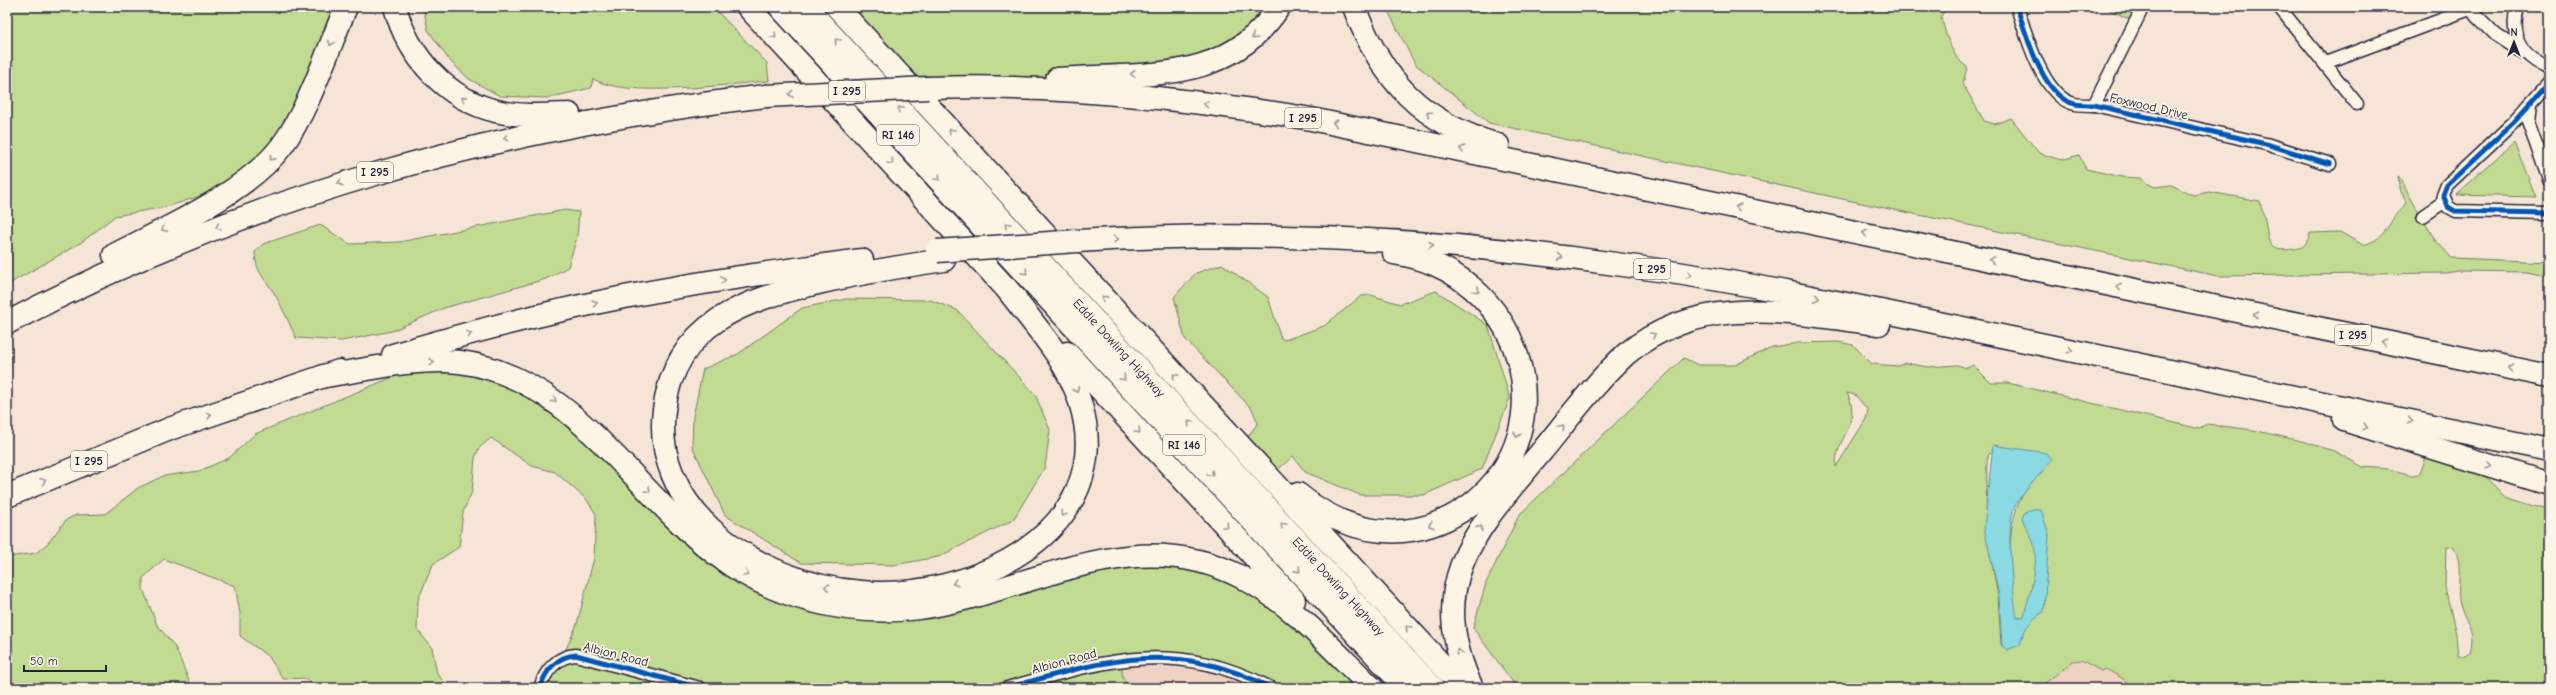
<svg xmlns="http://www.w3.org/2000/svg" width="2556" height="695" viewBox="0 0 2556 695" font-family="'Comic Neue',sans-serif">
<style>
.built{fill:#efd2c4}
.green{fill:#c2db92;stroke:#727e66;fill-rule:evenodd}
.water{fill:#8adae4;stroke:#6090a0}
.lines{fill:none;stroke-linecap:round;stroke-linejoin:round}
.street-casing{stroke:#22223b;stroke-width:15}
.highway-casing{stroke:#22223b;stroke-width:25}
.street{stroke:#fcf5e5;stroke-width:12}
.highway{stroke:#fcf5e5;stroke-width:22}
.highway-bridge-casing{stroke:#22223b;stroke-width:25;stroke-linecap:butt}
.highway-bridge{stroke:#fcf5e5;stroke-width:22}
.cycleway-casing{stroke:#fcf5e5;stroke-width:8}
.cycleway{stroke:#0057b8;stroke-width:5}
.oneway{stroke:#9a9698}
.labels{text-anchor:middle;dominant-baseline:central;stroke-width:3.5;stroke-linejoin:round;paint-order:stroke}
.shield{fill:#fcf5e5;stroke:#63616e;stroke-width:1}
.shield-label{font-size:12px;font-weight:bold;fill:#22223b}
.street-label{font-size:13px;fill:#22223b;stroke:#fcf5e5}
</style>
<rect width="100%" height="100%" fill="#f6e5d6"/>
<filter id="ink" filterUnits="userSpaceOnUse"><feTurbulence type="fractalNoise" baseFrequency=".025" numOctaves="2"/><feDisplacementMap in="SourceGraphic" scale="8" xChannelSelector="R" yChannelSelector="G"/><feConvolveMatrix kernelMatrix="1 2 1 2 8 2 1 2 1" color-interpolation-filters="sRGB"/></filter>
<g filter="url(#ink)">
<g class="built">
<path d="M 2081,660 L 2091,667 L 2106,669 L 2132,685 L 2133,688 L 2039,688 L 2074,661 Z"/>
<path d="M 1164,662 L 1235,676 L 1263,688 L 1128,688 L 1123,678 L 1120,663 Z"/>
</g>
<g class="green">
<path d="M 7,7 L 347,7 L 297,124 L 247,180 L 170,206 L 115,216 L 82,242 L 7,285 Z"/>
<path d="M 423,7 L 713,7 L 767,63 L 769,81 C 727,84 627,99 593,79 L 591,88 L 547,98 L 500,96 L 469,79 L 449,60 L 428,30 Z"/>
<path d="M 853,7 L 1285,7 L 1193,72 L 909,85 L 864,26 Z"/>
<path d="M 1386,7 L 1946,7 L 1941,17 C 1947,36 1950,55 1967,67 L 1963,84 L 1984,121 L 1995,124 L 2011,118 L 2039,153 L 2061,160 L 2079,155 L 2086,169 L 2122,177 L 2140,178 L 2144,182 L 2155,187 L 2171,185 L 2193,195 L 2209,192 L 2260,201 C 2261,210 2265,217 2266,225 C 2269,247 2270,252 2294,249 C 2305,248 2307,243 2310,233 L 2340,232 L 2363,245 C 2381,240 2385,232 2394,217 C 2398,211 2403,209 2406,202 L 2399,187 L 2398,176 L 2435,240 L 2452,258 L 2549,262 L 2549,277 L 2527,272 L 2457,271 L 2446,273 L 2218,276 L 1875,206 L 1489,123 L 1415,64 Z"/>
<path d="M 2104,7 L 2143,7 L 2135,22 Z"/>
<path d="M 2514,142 L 2536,197 L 2456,195 Z"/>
<path d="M 565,210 L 579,212 L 577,237 L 568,267 L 546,279 L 444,308 L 392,331 L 342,341 L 296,338 C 290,325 284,311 277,298 C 268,281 255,274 255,252 L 263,244 L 320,225 L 350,244 L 399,242 Z"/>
<path d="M 1222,264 L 1268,297 L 1281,338 L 1285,340 L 1324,326 L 1361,296 L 1371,295 L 1400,304 L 1436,291 L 1488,325 L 1510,398 L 1482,469 L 1424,495 L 1360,495 L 1305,472 L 1293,456 L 1273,474 L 1242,444 L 1258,423 L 1252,409 L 1185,339 L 1174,297 L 1196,273 Z"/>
<path d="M 846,299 L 930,300 L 957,310 L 1035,394 L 1050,430 L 1045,467 L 1013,520 L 938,557 L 894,565 L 801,563 L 725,515 L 692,446 L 693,417 L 703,369 L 738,354 L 802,308 Z"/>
<path d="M 1838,342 L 1853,345 L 1872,364 L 1898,366 L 1905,363 L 1928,367 L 1957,365 L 1967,368 L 1973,365 L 1991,383 L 2008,383 L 2200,429 L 2207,424 L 2253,430 L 2305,442 L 2334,451 L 2363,467 L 2389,469 L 2412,475 L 2420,474 L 2428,451 L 2473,464 L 2505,497 L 2549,511 L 2549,688 L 2133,688 L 2132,684 L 2106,669 L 2101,671 L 2081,660 L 2073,661 L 2039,688 L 1517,688 L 1473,628 L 1486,583 L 1519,515 L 1684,358 L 1698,365 L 1735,365 L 1772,347 L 1798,343 ZM 1847,393 L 1855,395 L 1868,410 L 1866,419 L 1836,467 C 1834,440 1863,423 1847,393 ZM 1997,447 L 2040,459 C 2029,482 2013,507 2011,533 C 2007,571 2015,608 2008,646 L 2001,645 L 1998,596 L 1986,532 L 1987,461 L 1989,454 ZM 2446,546 L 2453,547 C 2465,564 2455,586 2460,605 C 2466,625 2476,631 2470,652 L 2463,656 L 2458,656 L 2456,634 L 2445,587 Z"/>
<path d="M 465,367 L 524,387 L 639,488 L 861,613 L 1116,560 L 1233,576 L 1368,688 L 1263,688 L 1235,676 L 1202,668 L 1164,662 L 1121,663 L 1123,678 L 1128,688 L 542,688 L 562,658 L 577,624 L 594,558 L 596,514 L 587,500 L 555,472 L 532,466 L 491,438 L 479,448 L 475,458 L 472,492 L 463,512 L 459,547 L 433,564 L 418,600 L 417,629 L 432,648 L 437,673 L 448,688 L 317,688 L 305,678 L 283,679 L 269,657 L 240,636 L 240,613 L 235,586 L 164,559 L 143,578 L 143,589 L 157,625 L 175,647 L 192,688 L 7,688 L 7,557 L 36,553 L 48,543 L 66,520 L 76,515 L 105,514 L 138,488 L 163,476 L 199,471 L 229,458 L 255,434 L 410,370 Z"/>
</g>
<path class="water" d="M 1993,445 L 2046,453 L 2052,459 C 2041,476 2020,491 2013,511 C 2006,533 2013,595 2017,618 L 2024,616 C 2029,593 2039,569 2034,545 C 2032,535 2024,527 2022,516 L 2028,510 L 2041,510 L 2049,534 L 2044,612 C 2030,619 2023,630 2020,645 L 2007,650 L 2002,646 L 1999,595 L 1984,528 Z"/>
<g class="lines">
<defs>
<g id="street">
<path d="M 2017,7 C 2026,34 2043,98 2075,104 C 2081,105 2088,105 2094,105 L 2266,144 L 2330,164"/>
<path d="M 2279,7 L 2357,104"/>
<path d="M 2468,7 L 2496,35 L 2524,53"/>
<path d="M 2517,7 C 2509,36 2522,57 2549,68"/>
<path d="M 2325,63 L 2470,9"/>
<path d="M 2549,83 L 2514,122 L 2447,185 L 2443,195 L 2448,207 L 2455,211 L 2549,213"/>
<path d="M 2094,105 L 2143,7"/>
<path d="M 2530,105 L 2528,122 L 2549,180"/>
<path d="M 2423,216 L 2445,201"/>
<path d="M 540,688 C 545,671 557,656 576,655 L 700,688"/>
<path d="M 1007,688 C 1106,660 1173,638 1271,688"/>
</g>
<g id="highway">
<path d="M 395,7 C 408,56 446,99 496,111 C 520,117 545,115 569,114"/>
<path d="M 748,7 L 1016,299"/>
<path d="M 780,7 L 1406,688"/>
<path id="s1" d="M 806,7 L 1433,688"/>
<path d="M 837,7 L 1463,688"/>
<path d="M 1354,7 C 1382,80 1421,123 1498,145"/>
<path d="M 1057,79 C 1141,72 1226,87 1279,7"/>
<path d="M 928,88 C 1056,84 1185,98 1311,119 L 2549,376"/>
<path d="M 1077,241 C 1258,230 1443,239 1623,265 C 1762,284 1898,315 2035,343 C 2207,378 2378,414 2549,450"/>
<path d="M 114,255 C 166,228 246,193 281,147 C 308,112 328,49 346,7"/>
<path d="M 944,260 C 903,266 862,273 822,282 C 745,300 676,321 664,410 C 658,456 678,499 712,530 C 753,566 807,588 861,592 C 967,602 1121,532 1080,402 C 1067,359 1033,324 1007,289"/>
<path d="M 7,323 C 246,197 498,127 766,96"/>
<path d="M 1067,353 L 1294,600"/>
<path d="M 393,355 C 460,335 527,317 595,303 C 684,284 773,272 862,260"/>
<path d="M 324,376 C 368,370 416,357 460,362 C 574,377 632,491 717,555 C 745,577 778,592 812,601 C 846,610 884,613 919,608 C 1029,593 1130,520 1241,577 C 1292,603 1332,649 1372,688"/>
<path d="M 2344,420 L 2549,484"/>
<path d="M 1298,494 C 1329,520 1363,534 1403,531 C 1427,529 1451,519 1470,505 C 1572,427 1519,270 1394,253"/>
<path d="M 7,496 L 172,428 L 339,371"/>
<path d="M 1472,688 C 1423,581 1477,529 1542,451 C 1569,418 1595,383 1626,354 C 1702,292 1789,313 1879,324"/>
</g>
</defs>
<use href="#street" class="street-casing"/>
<use href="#highway" class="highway-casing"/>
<use href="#street" class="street"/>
<use href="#highway" class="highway"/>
<defs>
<g id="highway-bridge">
<path d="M 766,96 L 928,88"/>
<path d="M 937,251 L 1077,241"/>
</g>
</defs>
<use href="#highway-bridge" class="highway-bridge-casing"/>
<use href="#highway-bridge" class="highway-bridge"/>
<defs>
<g id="cycleway">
<path d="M 2017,7 C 2026,34 2043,98 2075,104 C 2081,105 2088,105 2094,105 L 2266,144 L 2330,164"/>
<path d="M 2549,83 L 2514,122 L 2447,185 L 2443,195 L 2448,207 L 2455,211 L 2549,213"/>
<path d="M 540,688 C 545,671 557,656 576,655 L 700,688"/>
<path d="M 1007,688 C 1106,660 1173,638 1271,688"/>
</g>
</defs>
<use href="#cycleway" class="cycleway-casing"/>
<use href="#cycleway" class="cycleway"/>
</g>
<defs><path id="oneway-chevron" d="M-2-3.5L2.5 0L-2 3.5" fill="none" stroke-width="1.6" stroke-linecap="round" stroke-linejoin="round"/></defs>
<g class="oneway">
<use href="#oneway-chevron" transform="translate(774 36) rotate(47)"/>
<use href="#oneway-chevron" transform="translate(1254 37) rotate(138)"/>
<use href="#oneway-chevron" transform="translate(837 41) rotate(-133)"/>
<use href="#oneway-chevron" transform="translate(331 43) rotate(113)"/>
<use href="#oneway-chevron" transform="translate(1133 74) rotate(177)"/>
<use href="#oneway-chevron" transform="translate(791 94) rotate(175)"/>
<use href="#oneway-chevron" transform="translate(464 99) rotate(-152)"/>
<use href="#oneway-chevron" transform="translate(1206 104) rotate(-173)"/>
<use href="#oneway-chevron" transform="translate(900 109) rotate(-133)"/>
<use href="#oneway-chevron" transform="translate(1429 114) rotate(-145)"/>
<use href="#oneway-chevron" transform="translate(1335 123) rotate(-169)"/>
<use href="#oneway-chevron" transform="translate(951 131) rotate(-133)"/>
<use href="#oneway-chevron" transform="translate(506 138) rotate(167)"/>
<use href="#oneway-chevron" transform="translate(1462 149) rotate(-168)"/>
<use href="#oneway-chevron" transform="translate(272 158) rotate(131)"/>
<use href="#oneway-chevron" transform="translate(891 162) rotate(47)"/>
<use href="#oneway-chevron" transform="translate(938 178) rotate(47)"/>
<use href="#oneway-chevron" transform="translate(340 183) rotate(163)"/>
<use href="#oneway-chevron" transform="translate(1738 207) rotate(-168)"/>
<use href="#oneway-chevron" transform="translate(1007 225) rotate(-133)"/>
<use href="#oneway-chevron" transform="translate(218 227) rotate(158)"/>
<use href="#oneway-chevron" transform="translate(164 229) rotate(151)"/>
<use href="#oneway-chevron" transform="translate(1865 233) rotate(-168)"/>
<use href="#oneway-chevron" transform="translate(1116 239) rotate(-2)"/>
<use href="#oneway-chevron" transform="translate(1431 245) rotate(4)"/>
<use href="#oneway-chevron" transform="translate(1560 257) rotate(7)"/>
<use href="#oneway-chevron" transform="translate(1992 260) rotate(-168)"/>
<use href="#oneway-chevron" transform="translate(1025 272) rotate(47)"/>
<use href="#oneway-chevron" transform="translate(1689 275) rotate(9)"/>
<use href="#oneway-chevron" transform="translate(723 280) rotate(-9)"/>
<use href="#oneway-chevron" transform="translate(2119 287) rotate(-168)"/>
<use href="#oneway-chevron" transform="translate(1477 290) rotate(43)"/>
<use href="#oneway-chevron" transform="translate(1104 298) rotate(-133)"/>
<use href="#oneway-chevron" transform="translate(1817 298) rotate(11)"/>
<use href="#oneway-chevron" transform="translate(595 303) rotate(-12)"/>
<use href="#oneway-chevron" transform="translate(2256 315) rotate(-168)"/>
<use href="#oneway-chevron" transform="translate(469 334) rotate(-15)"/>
<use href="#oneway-chevron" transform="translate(1653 335) rotate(-30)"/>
<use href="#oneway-chevron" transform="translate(2384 342) rotate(-168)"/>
<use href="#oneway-chevron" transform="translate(2070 350) rotate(12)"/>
<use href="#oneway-chevron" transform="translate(432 362) rotate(-4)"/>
<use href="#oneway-chevron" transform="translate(2511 368) rotate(-168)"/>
<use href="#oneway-chevron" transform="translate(1175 376) rotate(-133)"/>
<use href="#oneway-chevron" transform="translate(1123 378) rotate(47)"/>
<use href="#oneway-chevron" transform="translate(1076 390) rotate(68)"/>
<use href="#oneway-chevron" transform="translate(554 400) rotate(36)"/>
<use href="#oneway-chevron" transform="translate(209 415) rotate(-20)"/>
<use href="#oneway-chevron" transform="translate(2410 421) rotate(12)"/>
<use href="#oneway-chevron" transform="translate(1190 423) rotate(-133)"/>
<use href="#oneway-chevron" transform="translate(1562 427) rotate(-50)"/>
<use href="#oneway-chevron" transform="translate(2365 427) rotate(17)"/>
<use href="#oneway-chevron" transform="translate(1138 431) rotate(47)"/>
<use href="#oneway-chevron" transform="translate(1517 435) rotate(106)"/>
<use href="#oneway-chevron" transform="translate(2489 466) rotate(17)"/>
<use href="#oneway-chevron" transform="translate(1211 474) rotate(47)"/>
<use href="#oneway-chevron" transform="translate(43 481) rotate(-23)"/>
<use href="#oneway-chevron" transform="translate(648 490) rotate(45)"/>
<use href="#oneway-chevron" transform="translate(1063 514) rotate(123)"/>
<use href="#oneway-chevron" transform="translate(1283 525) rotate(-133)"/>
<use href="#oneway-chevron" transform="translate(1431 525) rotate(161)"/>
<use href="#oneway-chevron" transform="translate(1226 526) rotate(47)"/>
<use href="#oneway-chevron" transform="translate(1480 528) rotate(-55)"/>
<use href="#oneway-chevron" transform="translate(1298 570) rotate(48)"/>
<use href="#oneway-chevron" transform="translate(746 574) rotate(30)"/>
<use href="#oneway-chevron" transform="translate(955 583) rotate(164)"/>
<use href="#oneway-chevron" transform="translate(827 587) rotate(-167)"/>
<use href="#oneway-chevron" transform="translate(1408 628) rotate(-133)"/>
<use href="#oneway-chevron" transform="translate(1459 652) rotate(-106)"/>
</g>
</g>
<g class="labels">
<g class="shield">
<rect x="829" y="81" width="36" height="20" rx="3"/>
<rect x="1285" y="108" width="36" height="20" rx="3"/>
<rect x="877" y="125" width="42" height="20" rx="3"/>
<rect x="357" y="162" width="36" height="20" rx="3"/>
<rect x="1634" y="259" width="36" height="20" rx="3"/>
<rect x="2335" y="325" width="36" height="20" rx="3"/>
<rect x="1163" y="435" width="42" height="20" rx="3"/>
<rect x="71" y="451" width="36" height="20" rx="3"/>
</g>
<g class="shield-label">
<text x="847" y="91">I 295</text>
<text x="1303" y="118">I 295</text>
<text x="898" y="135">RI 146</text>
<text x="375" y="172">I 295</text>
<text x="1652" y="269">I 295</text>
<text x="2353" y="335">I 295</text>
<text x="1184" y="445">RI 146</text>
<text x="89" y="461">I 295</text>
</g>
<g class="street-label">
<text transform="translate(2149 106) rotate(13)">Foxwood Drive</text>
<text stroke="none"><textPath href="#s1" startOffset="463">Eddie Dowling Highway</textPath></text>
<text stroke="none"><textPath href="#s1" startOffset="787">Eddie Dowling Highway</textPath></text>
<text transform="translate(616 654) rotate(14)">Albion Road</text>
<text transform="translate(1064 661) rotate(-15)">Albion Road</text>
</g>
</g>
<rect width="2556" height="695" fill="none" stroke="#fcf5e5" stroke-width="24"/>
<rect x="12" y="12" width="2532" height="671" fill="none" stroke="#22223b" stroke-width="1.5" filter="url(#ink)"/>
<g transform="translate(2514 42)" stroke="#fcf5e5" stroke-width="3" paint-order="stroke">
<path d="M0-3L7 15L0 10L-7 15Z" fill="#22223b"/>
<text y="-6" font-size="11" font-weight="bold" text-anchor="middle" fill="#22223b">N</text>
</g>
<path d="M24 665v6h82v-6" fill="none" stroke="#22223b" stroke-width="2"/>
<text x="30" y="665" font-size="12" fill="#22223b" stroke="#fcf5e5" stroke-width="3" paint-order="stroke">50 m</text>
</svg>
